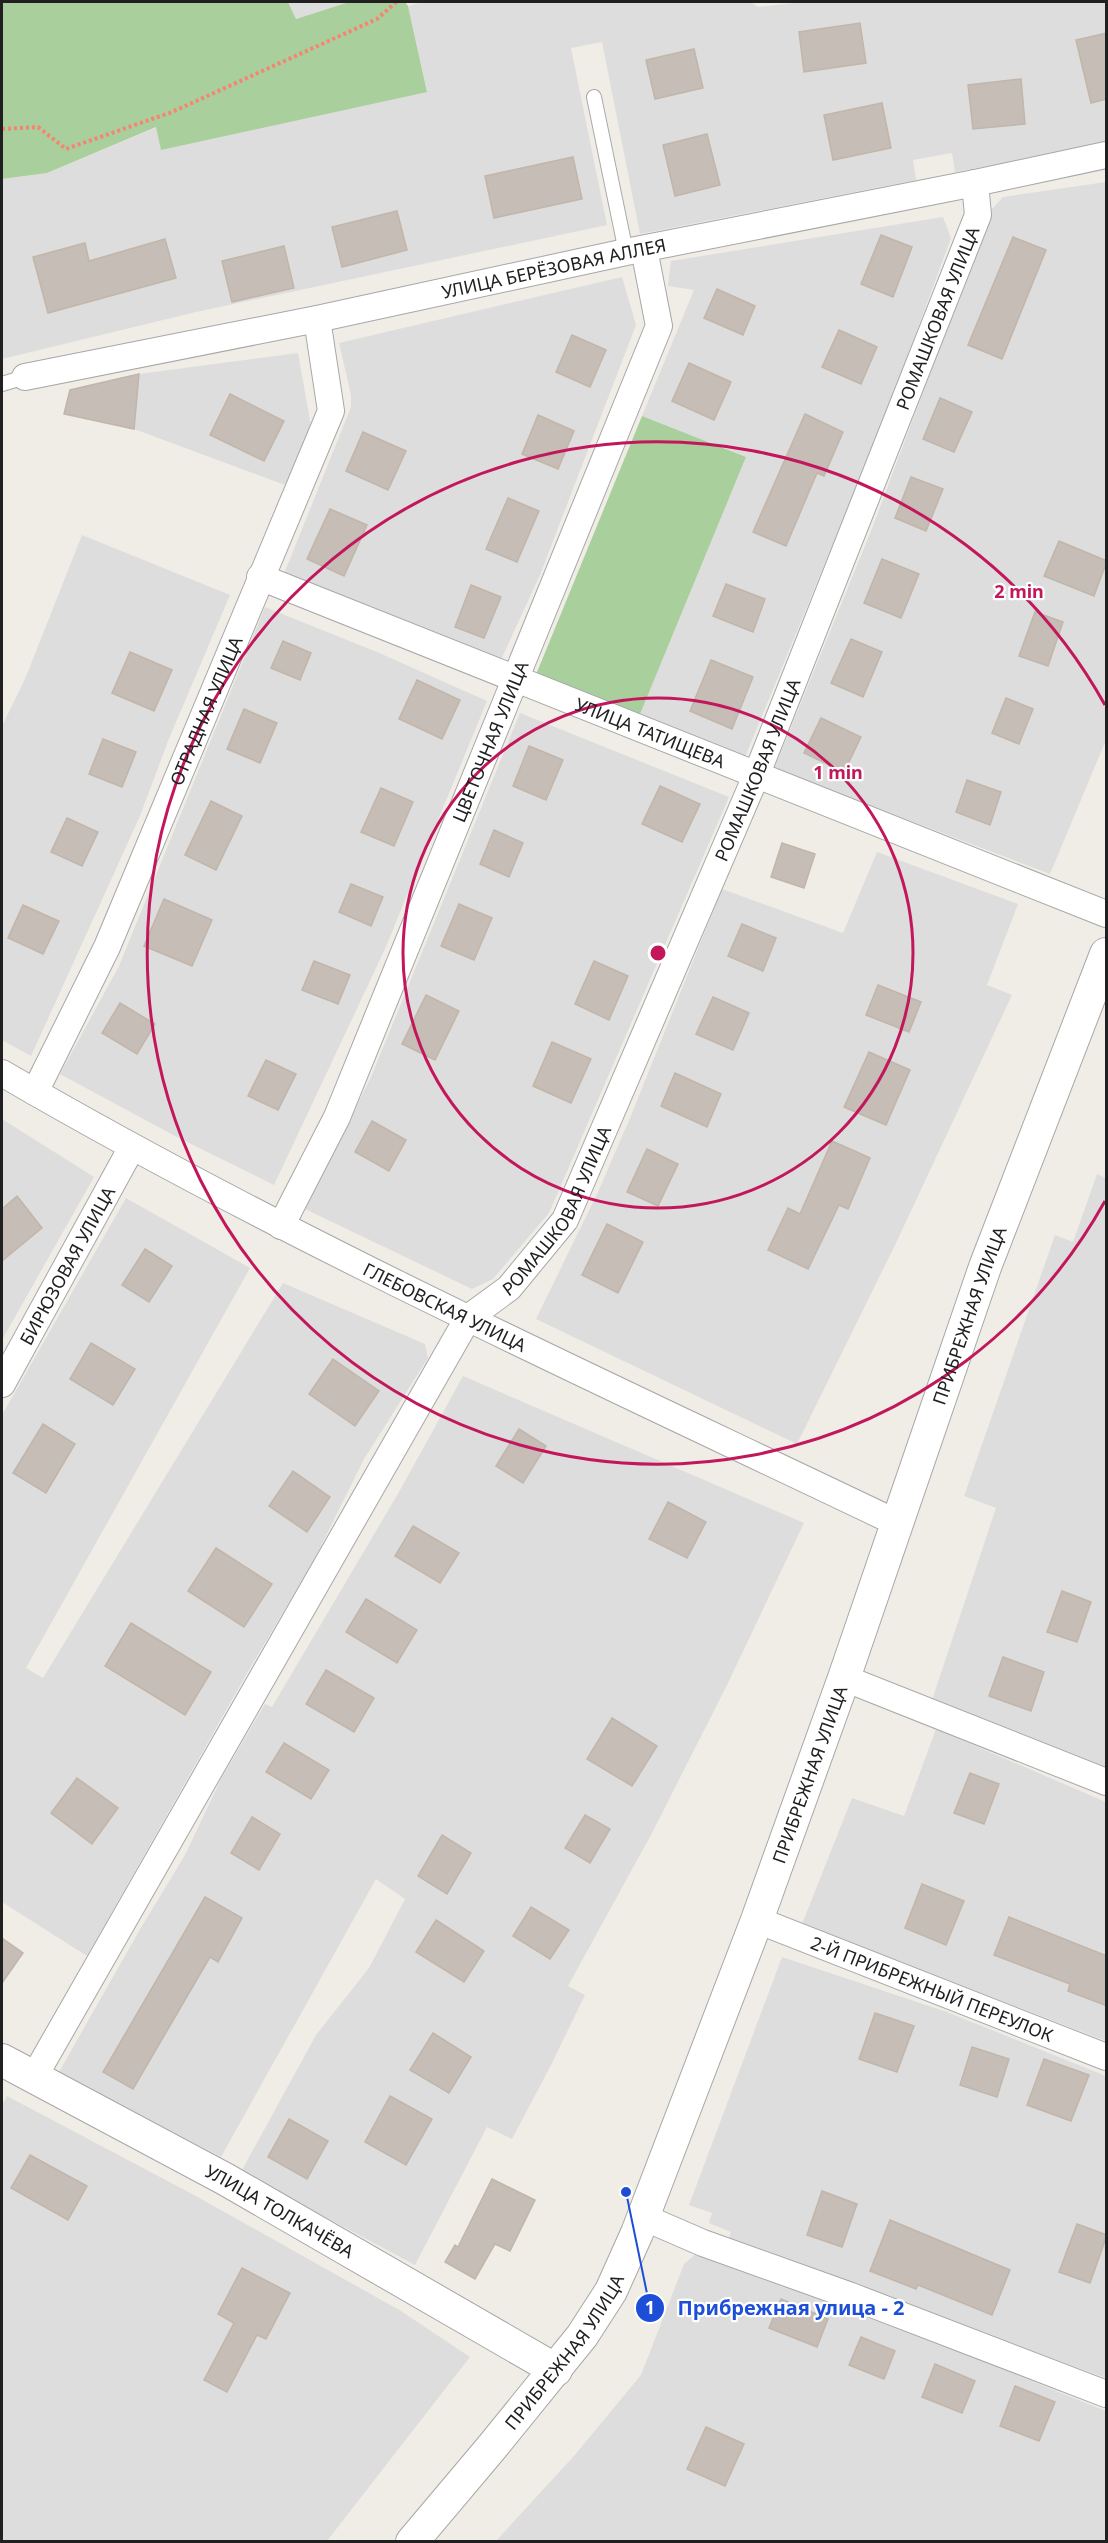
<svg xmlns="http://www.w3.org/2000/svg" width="1108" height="2543" viewBox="0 0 1108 2543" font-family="'Noto Sans',sans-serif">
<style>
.residential{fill:#dedddd}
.forest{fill:#a9cf9c}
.building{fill:#c5bdb6;stroke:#c2b5a9;stroke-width:1.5}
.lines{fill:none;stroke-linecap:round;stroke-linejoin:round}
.service-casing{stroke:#a7a7a7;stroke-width:16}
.minor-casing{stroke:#a7a7a7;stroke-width:28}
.tertiary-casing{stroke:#a7a7a7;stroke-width:34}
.path{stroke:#f88370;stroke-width:4;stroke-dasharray:3 3;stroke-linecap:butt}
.service{stroke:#fff;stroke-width:14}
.minor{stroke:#fff;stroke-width:26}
.tertiary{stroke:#fff;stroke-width:32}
.ring{fill:none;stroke:#c2185b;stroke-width:3}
.labels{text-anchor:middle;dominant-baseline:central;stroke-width:4.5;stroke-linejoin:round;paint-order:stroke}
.street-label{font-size:18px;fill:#202020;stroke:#fff}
.centre{fill:#c2185b;stroke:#fff;stroke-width:3}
.ring-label{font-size:18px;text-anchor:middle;font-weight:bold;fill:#c2185b;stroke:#fff;stroke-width:4.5;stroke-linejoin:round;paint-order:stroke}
.leader{fill:none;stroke:#1d4ed8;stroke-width:2}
.callout-dot{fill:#1d4ed8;stroke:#fff;stroke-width:2}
.mark-label{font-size:18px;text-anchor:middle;font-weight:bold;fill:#fff}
.callout-label{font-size:20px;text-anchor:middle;font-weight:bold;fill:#1d4ed8;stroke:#fff;stroke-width:4.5;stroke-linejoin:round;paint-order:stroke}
</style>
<rect width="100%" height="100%" fill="#f0ede6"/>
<g class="residential">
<path d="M 288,2 L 349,2 L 296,19 Z"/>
<path d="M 422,2 L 751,2 L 758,7 L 802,2 L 1106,2 L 1106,145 L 955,172 L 952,153 L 913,160 L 916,180 L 640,234 L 602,42 L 571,48 L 607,225 L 196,312 L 2,359 L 2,179 L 47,173 L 157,127 L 161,149 L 427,91 L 408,6 Z"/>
<path d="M 1106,182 L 1106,740 L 1050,874 L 774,769 L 873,526 L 991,210 L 1003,197 Z"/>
<path d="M 943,217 L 951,238 L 886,415 L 743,762 L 638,719 L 746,457 L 642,416 L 694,290 L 668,286 L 671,261 Z"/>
<path d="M 622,277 L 636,325 L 540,575 L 500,662 L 284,574 L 351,407 L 351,395 L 339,343 Z"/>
<path d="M 298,353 L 311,426 L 285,485 L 134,429 L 64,414 L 70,390 L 139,374 Z"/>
<path d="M 82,535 L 230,595 L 168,741 L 140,816 L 31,1056 L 2,1040 L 2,726 L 25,679 Z"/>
<path d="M 265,607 L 377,652 L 487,701 L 385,949 L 274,1185 L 175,1136 L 60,1074 L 119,966 Z"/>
<path d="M 520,713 L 729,797 L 549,1213 L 493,1279 L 472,1289 L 305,1209 L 371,1077 Z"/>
<path d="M 877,852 L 1018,904 L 987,985 L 1012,995 L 896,1243 L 797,1444 L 536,1319 L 598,1192 L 630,1118 L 722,889 L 843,933 Z"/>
<path d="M 2,1119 L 94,1177 L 2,1340 Z"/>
<path d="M 1097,1174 L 1106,1178 L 1106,1770 L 931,1703 L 996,1508 L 964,1496 L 1055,1235 L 1073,1242 Z"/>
<path d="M 126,1198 L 250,1268 L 26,1668 L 43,1678 L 283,1283 L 425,1344 L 428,1358 L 364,1459 L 313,1562 L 250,1668 L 87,1956 L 2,1902 L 2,1415 Z"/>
<path d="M 463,1376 L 804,1523 L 727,1685 L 652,1833 L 568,1986 L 585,1995 L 550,2067 L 512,2139 L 487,2127 L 415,2265 L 241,2172 L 316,2035 L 369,1968 L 405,1899 L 376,1879 L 221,2157 L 59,2072 L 139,1931 L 185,1855 L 221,1779 L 265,1704 L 272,1707 L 399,1492 Z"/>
<path d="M 936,1729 L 1106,1802 L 1106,2041 L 802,1924 L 852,1798 L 904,1816 Z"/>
<path d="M 782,1957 L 947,2012 L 1106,2076 L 1106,2378 L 728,2240 L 731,2232 L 709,2223 L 712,2213 L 689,2205 Z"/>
<path d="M 7,2096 L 194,2195 L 401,2311 L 470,2357 L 327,2541 L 2,2541 L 2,2105 Z"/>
<path d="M 698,2252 L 851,2308 L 1106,2411 L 1106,2541 L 495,2542 L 574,2456 L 641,2375 L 684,2264 Z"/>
</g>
<g class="forest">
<path d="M 2,2 L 288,2 L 296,19 L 349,2 L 405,2 L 408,6 L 427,92 L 161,150 L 156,127 L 47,173 L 2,179 Z"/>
<path d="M 642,416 L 746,457 L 638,719 L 535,677 Z"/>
</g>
<g class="building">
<path d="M 860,23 L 866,63 L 804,72 L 799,32 Z"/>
<path d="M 1107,33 L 1107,99 L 1091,103 L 1076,40 Z"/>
<path d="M 694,49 L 703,88 L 655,99 L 646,60 Z"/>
<path d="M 1021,79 L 1025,124 L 973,129 L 968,85 Z"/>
<path d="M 882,103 L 891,148 L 833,160 L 824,115 Z"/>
<path d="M 707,134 L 720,185 L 675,196 L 663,145 Z"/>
<path d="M 573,157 L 582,199 L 494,218 L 485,176 Z"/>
<path d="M 397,211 L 407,250 L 342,267 L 332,227 Z"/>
<path d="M 881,235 L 912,247 L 893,297 L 861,284 Z"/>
<path d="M 1013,237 L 1046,250 L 1002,359 L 968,345 Z"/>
<path d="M 165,239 L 176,278 L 48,313 L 33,257 L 85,243 L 89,261 Z"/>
<path d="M 284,246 L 294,288 L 232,302 L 222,261 Z"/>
<path d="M 717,289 L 755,306 L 743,335 L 704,318 Z"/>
<path d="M 839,330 L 877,347 L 861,384 L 822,367 Z"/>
<path d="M 572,335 L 606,350 L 590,387 L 556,372 Z"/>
<path d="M 689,363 L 731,382 L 714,420 L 672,401 Z"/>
<path d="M 139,374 L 134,429 L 64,414 L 70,390 Z"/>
<path d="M 230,394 L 284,421 L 264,461 L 210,435 Z"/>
<path d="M 940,398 L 972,412 L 954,452 L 923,439 Z"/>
<path d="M 805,414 L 843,432 L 824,476 L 817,473 L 786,546 L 753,532 Z"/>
<path d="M 538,415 L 574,431 L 558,469 L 522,454 Z"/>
<path d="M 363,432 L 406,451 L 388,490 L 346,471 Z"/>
<path d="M 911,477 L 943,489 L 926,531 L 895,518 Z"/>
<path d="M 508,498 L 539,511 L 517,562 L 486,549 Z"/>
<path d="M 330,509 L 367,525 L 344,576 L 307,559 Z"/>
<path d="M 1059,541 L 1107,561 L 1094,596 L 1044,576 Z"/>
<path d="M 882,559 L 919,574 L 901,618 L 864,603 Z"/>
<path d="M 726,584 L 765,599 L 753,632 L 713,616 Z"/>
<path d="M 471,585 L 501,597 L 484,638 L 455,627 Z"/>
<path d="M 1035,612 L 1063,622 L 1048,666 L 1019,656 Z"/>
<path d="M 851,639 L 882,652 L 863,697 L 831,683 Z"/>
<path d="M 283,641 L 311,653 L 300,680 L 271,668 Z"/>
<path d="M 130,652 L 172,670 L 154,711 L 112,693 Z"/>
<path d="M 711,660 L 753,677 L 732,729 L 690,711 Z"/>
<path d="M 417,680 L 460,700 L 442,739 L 399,719 Z"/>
<path d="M 1006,698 L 1033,709 L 1019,744 L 992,733 Z"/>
<path d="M 244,709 L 277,723 L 260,763 L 227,749 Z"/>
<path d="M 821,718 L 861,737 L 844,772 L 804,753 Z"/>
<path d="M 103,739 L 136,752 L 122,787 L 89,774 Z"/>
<path d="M 529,746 L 563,760 L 546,800 L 513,786 Z"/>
<path d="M 967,780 L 1001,792 L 990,825 L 956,812 Z"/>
<path d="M 660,786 L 700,804 L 682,842 L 642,824 Z"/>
<path d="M 381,788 L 413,802 L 394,846 L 361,832 Z"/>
<path d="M 211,801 L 242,816 L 216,870 L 185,855 Z"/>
<path d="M 67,818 L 98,832 L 82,866 L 51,852 Z"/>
<path d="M 494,830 L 523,843 L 509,877 L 480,864 Z"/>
<path d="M 782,843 L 815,854 L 804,888 L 771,877 Z"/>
<path d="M 351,884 L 383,897 L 371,926 L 339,912 Z"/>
<path d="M 164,899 L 212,920 L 192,966 L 144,946 Z"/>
<path d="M 459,904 L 492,918 L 474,960 L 441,946 Z"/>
<path d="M 23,905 L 59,921 L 43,954 L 8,938 Z"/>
<path d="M 742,924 L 776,938 L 763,971 L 728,956 Z"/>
<path d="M 314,961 L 350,975 L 338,1004 L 302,990 Z"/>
<path d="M 594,961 L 628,976 L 609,1020 L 575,1004 Z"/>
<path d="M 878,985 L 921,1002 L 909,1032 L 866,1015 Z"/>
<path d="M 426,995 L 459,1011 L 435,1060 L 402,1044 Z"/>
<path d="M 713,997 L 749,1013 L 733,1050 L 696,1034 Z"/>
<path d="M 120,1003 L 155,1024 L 137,1054 L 102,1033 Z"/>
<path d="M 552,1042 L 591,1059 L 571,1103 L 533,1086 Z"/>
<path d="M 869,1052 L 910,1070 L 886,1125 L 844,1107 Z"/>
<path d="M 266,1060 L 296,1074 L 278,1110 L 248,1096 Z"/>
<path d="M 675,1073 L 721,1094 L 707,1127 L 661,1106 Z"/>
<path d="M 372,1121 L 406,1140 L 389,1171 L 355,1152 Z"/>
<path d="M 832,1141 L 870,1158 L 848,1209 L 839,1205 L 808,1269 L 768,1250 L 788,1208 L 800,1214 Z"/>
<path d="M 647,1149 L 678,1164 L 658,1206 L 627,1192 Z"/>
<path d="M 17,1196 L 42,1228 L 2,1261 L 2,1209 Z"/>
<path d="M 607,1224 L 643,1242 L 618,1293 L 582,1275 Z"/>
<path d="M 145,1249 L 172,1266 L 149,1302 L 122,1285 Z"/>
<path d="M 91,1343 L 135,1369 L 113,1405 L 70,1379 Z"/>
<path d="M 333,1359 L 379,1391 L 355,1426 L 309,1394 Z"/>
<path d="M 43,1424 L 75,1444 L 46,1493 L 13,1473 Z"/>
<path d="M 519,1429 L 546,1446 L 523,1483 L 496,1466 Z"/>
<path d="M 293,1471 L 330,1497 L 307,1532 L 269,1506 Z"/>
<path d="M 668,1502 L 706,1522 L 687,1558 L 649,1539 Z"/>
<path d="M 413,1526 L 459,1553 L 440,1583 L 395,1556 Z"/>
<path d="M 216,1548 L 272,1584 L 244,1627 L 188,1591 Z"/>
<path d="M 1062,1591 L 1091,1602 L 1077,1642 L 1047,1632 Z"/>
<path d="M 366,1599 L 417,1630 L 397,1663 L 346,1632 Z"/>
<path d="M 131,1623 L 211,1672 L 185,1715 L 105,1666 Z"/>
<path d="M 1003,1657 L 1044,1672 L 1031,1711 L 989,1696 Z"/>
<path d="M 326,1670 L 374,1698 L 354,1732 L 306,1704 Z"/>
<path d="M 612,1718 L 657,1746 L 632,1786 L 587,1759 Z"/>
<path d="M 284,1743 L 329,1770 L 311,1799 L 266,1772 Z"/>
<path d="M 970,1773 L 999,1784 L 984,1824 L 954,1813 Z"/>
<path d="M 77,1778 L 118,1808 L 92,1844 L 51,1813 Z"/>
<path d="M 585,1815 L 610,1829 L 590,1863 L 565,1848 Z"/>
<path d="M 252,1817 L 280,1834 L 259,1870 L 231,1853 Z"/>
<path d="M 442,1835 L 471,1853 L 447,1894 L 418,1876 Z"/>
<path d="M 922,1884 L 964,1901 L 946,1945 L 905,1928 Z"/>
<path d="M 205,1897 L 242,1918 L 218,1962 L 210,1957 L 133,2089 L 103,2072 Z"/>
<path d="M 531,1907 L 569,1930 L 550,1959 L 513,1936 Z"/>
<path d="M 1009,1917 L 1107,1956 L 1107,2006 L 1068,1991 L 1070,1984 L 994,1955 Z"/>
<path d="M 436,1920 L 484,1951 L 464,1982 L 416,1952 Z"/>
<path d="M 2,1938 L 23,1953 L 2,1983 Z"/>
<path d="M 875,2013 L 914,2026 L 897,2072 L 859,2059 Z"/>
<path d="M 433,2033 L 471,2057 L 449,2093 L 410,2070 Z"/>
<path d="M 972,2047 L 1009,2059 L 997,2097 L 960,2085 Z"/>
<path d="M 1044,2059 L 1089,2075 L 1071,2121 L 1027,2105 Z"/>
<path d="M 390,2096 L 432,2119 L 406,2165 L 365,2142 Z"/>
<path d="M 289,2119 L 328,2141 L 307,2179 L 268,2157 Z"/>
<path d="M 30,2155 L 87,2186 L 68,2220 L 11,2188 Z"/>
<path d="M 492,2179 L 535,2200 L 510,2251 L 495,2244 L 475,2279 L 445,2262 L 455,2245 L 458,2247 Z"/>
<path d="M 822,2191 L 857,2204 L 842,2247 L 807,2235 Z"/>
<path d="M 890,2220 L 1010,2270 L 992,2315 L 918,2285 L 916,2289 L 870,2271 Z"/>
<path d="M 1077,2224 L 1107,2235 L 1090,2283 L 1059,2272 Z"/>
<path d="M 242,2268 L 290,2293 L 266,2339 L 257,2335 L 227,2392 L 204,2380 L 234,2323 L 218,2314 Z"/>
<path d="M 781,2299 L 828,2319 L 817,2347 L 769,2328 Z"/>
<path d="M 861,2337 L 895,2351 L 884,2379 L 849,2365 Z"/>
<path d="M 935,2364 L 975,2381 L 962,2413 L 922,2397 Z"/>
<path d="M 1015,2386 L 1055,2402 L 1039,2441 L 1000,2426 Z"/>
<path d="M 706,2427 L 744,2444 L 725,2486 L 687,2469 Z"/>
</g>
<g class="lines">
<defs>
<g id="service">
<path d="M 594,97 L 626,252"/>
<path d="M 2,384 L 25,377"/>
</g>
<g id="minor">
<path id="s1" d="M 25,377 L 317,319 L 626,252 L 975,183 L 1106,155"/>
<path id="s2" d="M 260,577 L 1106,914"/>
<path id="s3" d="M 2,1073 C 290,1241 596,1379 897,1523"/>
<path id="s4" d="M 35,1092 L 107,947 L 331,411 L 317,319"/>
<path id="s5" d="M 281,1226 L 337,1117 L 659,326 L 644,249"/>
<path id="s6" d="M 2,1384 L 132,1147"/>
<path d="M 844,1678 L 1106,1782"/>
<path id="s7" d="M 757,1920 L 1106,2057"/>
<path id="s8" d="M 34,2077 L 468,1318 L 509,1288 L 565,1220 L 756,776 L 978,215 L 975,183"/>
<path d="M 643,2217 L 703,2243 L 851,2296 L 1106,2394"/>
</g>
<g id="tertiary">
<path id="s9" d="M 2,2060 L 225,2179 L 556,2370"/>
<path id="s10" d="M 412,2542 L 492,2447 L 582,2336 L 611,2291 L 637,2233 L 757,1920 L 844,1678 L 985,1267 L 1106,954"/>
</g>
</defs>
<use href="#service" class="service-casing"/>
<use href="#minor" class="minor-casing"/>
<use href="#tertiary" class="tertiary-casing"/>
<path class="path" d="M 2,129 L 38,127 L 66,149 L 172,112 L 377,19 L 396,2"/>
<use href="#service" class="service"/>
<use href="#minor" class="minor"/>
<use href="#tertiary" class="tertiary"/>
</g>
<g class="ring">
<circle cx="658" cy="953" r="255"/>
<path d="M1105 1201A511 511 0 1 1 1105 705"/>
</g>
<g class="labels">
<g class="street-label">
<text stroke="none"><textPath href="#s1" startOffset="540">УЛИЦА БЕРЁЗОВАЯ АЛЛЕЯ</textPath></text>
<text stroke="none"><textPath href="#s8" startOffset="1989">РОМАШКОВАЯ УЛИЦА</textPath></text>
<text stroke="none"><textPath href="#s4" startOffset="418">ОТРАДНАЯ УЛИЦА</textPath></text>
<text stroke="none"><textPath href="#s2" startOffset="420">УЛИЦА ТАТИЩЕВА</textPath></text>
<text stroke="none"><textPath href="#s5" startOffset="528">ЦВЕТОЧНАЯ УЛИЦА</textPath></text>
<text stroke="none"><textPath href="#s8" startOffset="1503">РОМАШКОВАЯ УЛИЦА</textPath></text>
<text stroke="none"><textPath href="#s8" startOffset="1017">РОМАШКОВАЯ УЛИЦА</textPath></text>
<text stroke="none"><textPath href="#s6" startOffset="135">БИРЮЗОВАЯ УЛИЦА</textPath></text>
<text stroke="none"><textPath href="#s3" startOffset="501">ГЛЕБОВСКАЯ УЛИЦА</textPath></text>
<text stroke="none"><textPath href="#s10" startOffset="1360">ПРИБРЕЖНАЯ УЛИЦА</textPath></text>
<text stroke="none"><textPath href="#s10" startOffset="874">ПРИБРЕЖНАЯ УЛИЦА</textPath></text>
<text stroke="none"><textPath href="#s7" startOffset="188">2-Й ПРИБРЕЖНЫЙ ПЕРЕУЛОК</textPath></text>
<text stroke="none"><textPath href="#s9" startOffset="316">УЛИЦА ТОЛКАЧЁВА</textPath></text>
<text stroke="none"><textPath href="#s10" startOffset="244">ПРИБРЕЖНАЯ УЛИЦА</textPath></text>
</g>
</g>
<circle cx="658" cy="953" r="9" class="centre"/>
<g class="ring-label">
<text x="1019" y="598">2 min</text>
<text x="838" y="779">1 min</text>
</g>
<path class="leader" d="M626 2192L650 2308"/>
<g class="callout-dot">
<circle cx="626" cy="2192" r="6"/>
<circle cx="650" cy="2308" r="15"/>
</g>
<g class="mark-label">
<text x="650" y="2314">1</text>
</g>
<g class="callout-label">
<text x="791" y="2315">Прибрежная улица - 2</text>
</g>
<rect width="1108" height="2543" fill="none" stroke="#202020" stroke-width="6"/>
</svg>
